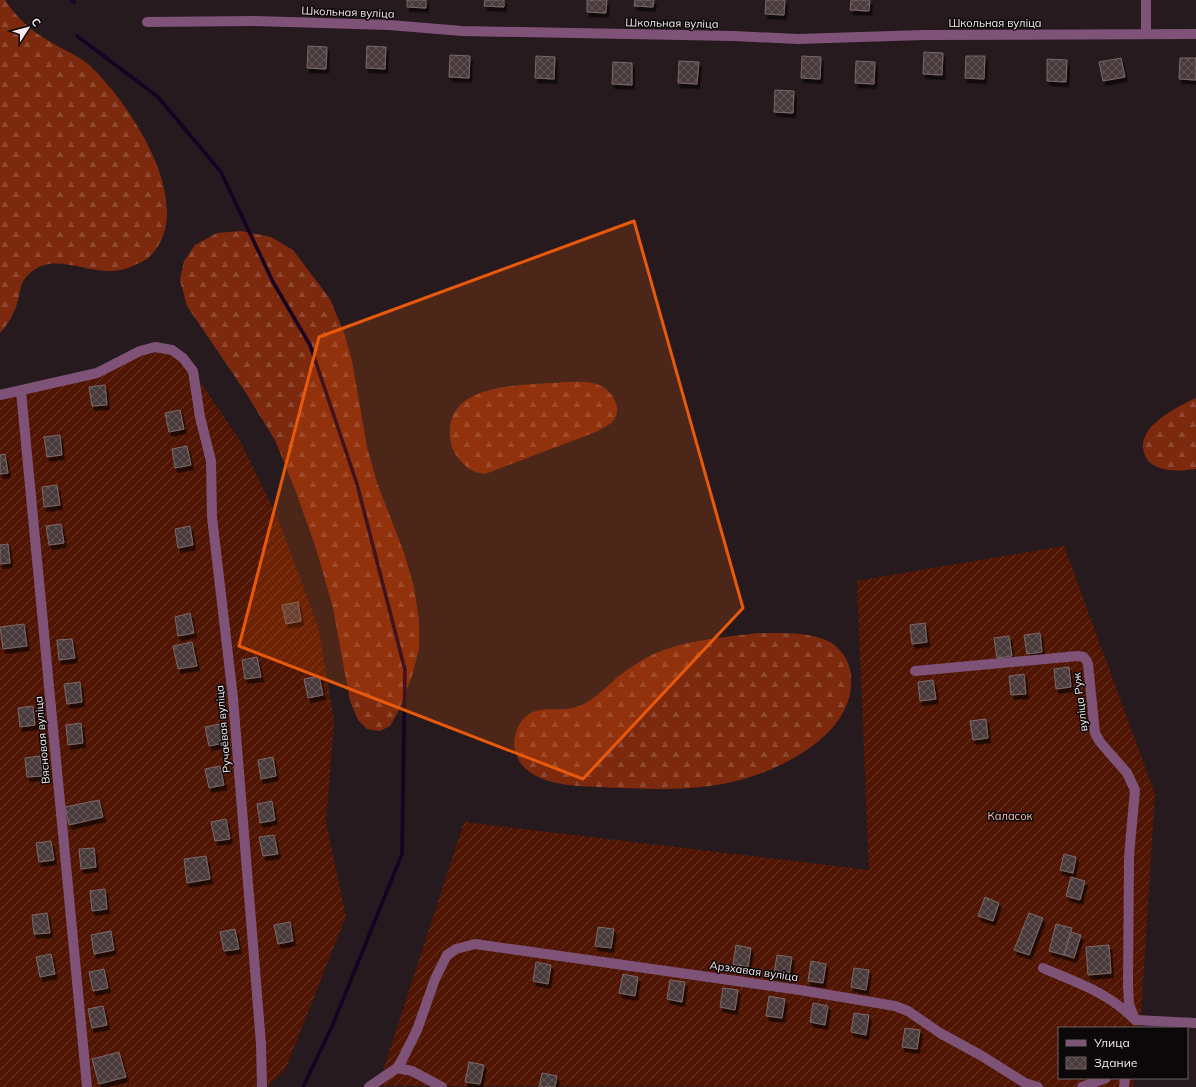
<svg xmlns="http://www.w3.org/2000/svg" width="1196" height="1087" viewBox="0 0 1196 1087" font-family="Mulish,sans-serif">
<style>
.forest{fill:url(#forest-firs)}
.garden{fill:url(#garden-furrows)}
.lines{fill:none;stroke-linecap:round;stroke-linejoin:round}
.stream{stroke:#170223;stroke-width:3.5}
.building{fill:url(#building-cross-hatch);stroke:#7b696a;filter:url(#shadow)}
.minor{stroke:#7f5278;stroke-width:10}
.marked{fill:#e8590c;fill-opacity:0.2;stroke:#e8590c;stroke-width:3;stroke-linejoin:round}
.labels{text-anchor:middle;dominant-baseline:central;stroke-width:3;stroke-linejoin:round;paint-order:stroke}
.street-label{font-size:11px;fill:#f7edf0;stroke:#0c0709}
.park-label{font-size:11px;fill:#f7c5b6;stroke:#0c0709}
</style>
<defs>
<pattern id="forest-firs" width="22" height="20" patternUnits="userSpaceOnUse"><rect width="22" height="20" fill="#7c290e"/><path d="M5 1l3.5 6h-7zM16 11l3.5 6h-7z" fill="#8f4831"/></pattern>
<pattern id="garden-furrows" width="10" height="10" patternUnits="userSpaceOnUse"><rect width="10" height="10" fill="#501603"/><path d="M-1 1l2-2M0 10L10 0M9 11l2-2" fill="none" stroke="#6a3828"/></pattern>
<pattern id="building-cross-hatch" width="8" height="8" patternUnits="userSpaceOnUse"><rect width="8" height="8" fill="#4a3a3b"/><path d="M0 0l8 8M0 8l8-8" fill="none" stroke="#655758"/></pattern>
<filter id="shadow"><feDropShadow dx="2.5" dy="4.5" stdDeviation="0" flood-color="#0009"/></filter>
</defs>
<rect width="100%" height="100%" fill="#271a1f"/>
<g class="forest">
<path d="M 0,0 L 5,0 C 16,17 31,31 49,41 C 61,49 76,54 88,64 C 128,100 202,209 148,258 C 145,261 139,263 135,265 C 97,285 58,246 29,274 C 20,281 20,294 17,304 C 13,316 8,324 0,333 Z"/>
<path d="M 241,231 L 271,237 L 293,250 L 330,299 L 343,330 L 352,361 L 367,447 L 377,483 L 404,553 L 414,587 L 419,620 L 419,649 L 412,676 L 398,712 L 390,726 L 380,731 L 367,729 L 358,720 L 350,701 L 333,608 L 316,548 L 296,492 L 275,440 L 244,390 L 187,306 L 180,280 L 184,261 L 195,245 L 217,233 Z"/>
<path d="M 565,382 C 575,382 586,381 596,384 C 612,388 626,411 610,424 C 606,427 600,429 596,432 L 485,474 C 481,473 474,472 471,470 C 463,465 452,452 451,443 C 439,380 525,386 565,382 Z"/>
<path d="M 1196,398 L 1196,469 C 1177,472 1146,473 1143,448 C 1142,441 1147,431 1152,426 C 1164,414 1180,405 1196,398 Z"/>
<path d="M 757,633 C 778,633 815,631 833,644 C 844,652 851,664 851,678 C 854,726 801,758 762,773 C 704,794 658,789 597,787 C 570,786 522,784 515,750 C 513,744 515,735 517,730 C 530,697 559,717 584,704 C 597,697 608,685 619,676 C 627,669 637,664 646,658 C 679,640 721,638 757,633 Z"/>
</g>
<g class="garden">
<path d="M 164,347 L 193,371 L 240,441 L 278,519 L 318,627 L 334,720 L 326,823 L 346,916 L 285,1070 L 267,1087 L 0,1087 L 0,395 L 58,381 Z"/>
<path d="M 1064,546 L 1155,794 L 1140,1028 L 1059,1028 L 1059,1078 L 1134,1078 L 1133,1087 L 378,1086 L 464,822 L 869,870 L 857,581 Z"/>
</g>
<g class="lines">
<g class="stream">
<path d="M 72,0 L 74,2"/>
<path d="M 77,36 L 158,97 L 221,172 L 273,282 L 310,345 L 357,484 L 405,670 L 402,854 L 333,1024 L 303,1087"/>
</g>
</g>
<g class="building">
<path d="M 407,0 L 426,0 L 426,8 L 407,7 Z"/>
<path d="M 485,0 L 504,0 L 504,7 L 484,6 Z"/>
<path d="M 587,0 L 607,0 L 606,13 L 587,12 Z"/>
<path d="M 635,0 L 654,0 L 653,7 L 634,6 Z"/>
<path d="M 766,0 L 785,0 L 784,15 L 765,14 Z"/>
<path d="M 851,0 L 870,0 L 869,11 L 850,10 Z"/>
<path d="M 308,46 L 327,47 L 326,69 L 307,68 Z"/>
<path d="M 367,46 L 386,47 L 385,69 L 366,68 Z"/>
<path d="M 924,52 L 943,53 L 942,75 L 923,74 Z"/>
<path d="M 450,55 L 470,56 L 469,78 L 449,77 Z"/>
<path d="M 536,56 L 555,57 L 554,79 L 535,78 Z"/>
<path d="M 802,56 L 821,57 L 820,79 L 801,78 Z"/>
<path d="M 966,56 L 985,56 L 984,79 L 965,78 Z"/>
<path d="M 1121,58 L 1125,77 L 1103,81 L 1099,62 Z"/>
<path d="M 1180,58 L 1196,58 L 1196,80 L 1179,79 Z"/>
<path d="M 1047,59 L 1067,60 L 1066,82 L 1047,81 Z"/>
<path d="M 679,61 L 699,62 L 697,84 L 678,83 Z"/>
<path d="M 856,61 L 875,62 L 874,84 L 855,83 Z"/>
<path d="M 613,62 L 632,63 L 632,85 L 612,84 Z"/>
<path d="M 775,90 L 794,91 L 793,113 L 774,112 Z"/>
<path d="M 105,385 L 107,405 L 92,406 L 89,387 Z"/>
<path d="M 180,410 L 184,429 L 169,432 L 165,413 Z"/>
<path d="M 60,435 L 62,455 L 47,457 L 44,437 Z"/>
<path d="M 187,446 L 191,465 L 175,468 L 172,449 Z"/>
<path d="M 5,454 L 8,473 L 0,474 L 0,455 Z"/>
<path d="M 57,485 L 60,505 L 44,507 L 42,487 Z"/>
<path d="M 61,524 L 64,543 L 49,545 L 46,526 Z"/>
<path d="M 190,526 L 193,545 L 178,548 L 175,529 Z"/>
<path d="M 8,544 L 10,563 L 0,564 L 0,545 Z"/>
<path d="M 298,602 L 301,621 L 286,624 L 282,605 Z"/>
<path d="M 190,613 L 194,633 L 178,636 L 175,617 Z"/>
<path d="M 925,623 L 927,642 L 912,644 L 910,625 Z"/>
<path d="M 24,624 L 27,646 L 3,649 L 0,627 Z"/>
<path d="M 1040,633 L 1042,652 L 1027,654 L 1024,635 Z"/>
<path d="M 1009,636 L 1012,656 L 997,658 L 994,638 Z"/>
<path d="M 72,639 L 75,658 L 59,660 L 57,640 Z"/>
<path d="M 192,642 L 197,666 L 178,669 L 173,646 Z"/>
<path d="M 257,657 L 261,677 L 245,679 L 242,660 Z"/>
<path d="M 1069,667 L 1071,687 L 1056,689 L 1054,669 Z"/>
<path d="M 1024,674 L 1026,694 L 1011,695 L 1009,676 Z"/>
<path d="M 319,676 L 323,695 L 308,698 L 304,679 Z"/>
<path d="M 933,680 L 936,699 L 920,701 L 918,682 Z"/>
<path d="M 80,682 L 82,702 L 67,704 L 64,684 Z"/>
<path d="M 33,706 L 35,725 L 20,727 L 18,708 Z"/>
<path d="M 986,719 L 988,738 L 973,740 L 970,721 Z"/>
<path d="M 81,723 L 83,743 L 68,745 L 66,725 Z"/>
<path d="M 220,724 L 224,743 L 209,746 L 205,727 Z"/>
<path d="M 40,756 L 43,776 L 27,777 L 25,758 Z"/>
<path d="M 273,757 L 276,776 L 261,779 L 258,760 Z"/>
<path d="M 220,766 L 224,785 L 209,788 L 205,769 Z"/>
<path d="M 99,800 L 103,817 L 69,825 L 65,807 Z"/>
<path d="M 272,801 L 275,820 L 260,823 L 257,804 Z"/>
<path d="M 226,819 L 230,839 L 215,841 L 211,822 Z"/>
<path d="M 274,835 L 278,854 L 263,856 L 259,837 Z"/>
<path d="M 51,841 L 54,860 L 39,862 L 36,843 Z"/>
<path d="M 94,848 L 96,867 L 81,869 L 79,849 Z"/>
<path d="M 1064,854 L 1076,857 L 1073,873 L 1060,870 Z"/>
<path d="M 206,856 L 210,879 L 187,883 L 184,859 Z"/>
<path d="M 1071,877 L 1085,881 L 1080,900 L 1066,896 Z"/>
<path d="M 105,889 L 107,909 L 92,911 L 90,891 Z"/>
<path d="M 985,897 L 999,903 L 993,921 L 978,916 Z"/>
<path d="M 47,913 L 50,933 L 34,934 L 32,915 Z"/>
<path d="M 1029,913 L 1043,918 L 1029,955 L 1014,950 Z"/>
<path d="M 290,922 L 293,941 L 278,944 L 274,925 Z"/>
<path d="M 1056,924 L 1072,928 L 1064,955 L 1049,951 Z"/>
<path d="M 598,927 L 614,929 L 611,948 L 595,946 Z"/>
<path d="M 235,929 L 239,949 L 224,951 L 220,932 Z"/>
<path d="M 111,931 L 114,950 L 94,954 L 91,935 Z"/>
<path d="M 1071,932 L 1081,935 L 1074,958 L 1064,955 Z"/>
<path d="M 736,945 L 751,948 L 748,967 L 733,964 Z"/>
<path d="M 1109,945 L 1111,973 L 1088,975 L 1086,947 Z"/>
<path d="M 51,954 L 55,974 L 40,977 L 36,957 Z"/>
<path d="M 777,955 L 792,957 L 789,976 L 774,974 Z"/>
<path d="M 811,961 L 826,964 L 823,983 L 808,981 Z"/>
<path d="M 536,962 L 551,965 L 548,984 L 533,981 Z"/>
<path d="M 854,968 L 869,970 L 866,990 L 851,987 Z"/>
<path d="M 104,969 L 108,988 L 93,991 L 89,972 Z"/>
<path d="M 623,974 L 638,977 L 635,996 L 619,993 Z"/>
<path d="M 670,980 L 685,982 L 682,1002 L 667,999 Z"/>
<path d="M 723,988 L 738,990 L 735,1010 L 720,1007 Z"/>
<path d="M 769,996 L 785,999 L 782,1018 L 766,1016 Z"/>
<path d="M 813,1003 L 828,1006 L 825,1025 L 810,1022 Z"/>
<path d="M 103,1006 L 107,1025 L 92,1028 L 88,1009 Z"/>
<path d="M 854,1013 L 869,1015 L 866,1035 L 851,1032 Z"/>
<path d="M 905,1028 L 920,1030 L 917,1049 L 902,1047 Z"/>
<path d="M 119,1052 L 126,1077 L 99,1084 L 92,1059 Z"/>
<path d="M 469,1062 L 484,1065 L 480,1084 L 465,1082 Z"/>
<path d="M 542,1073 L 557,1076 L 555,1087 L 539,1087 Z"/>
</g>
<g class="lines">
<g class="minor">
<path d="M 147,22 L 255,21 L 389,25 L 462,31 L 734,36 L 798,39 L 924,35 L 1196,34"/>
<path d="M 1146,34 L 1146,0"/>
<path d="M 21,391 L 87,1087"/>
<path d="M 0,395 L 97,373 L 140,351 L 155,347 L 172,350 L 183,358 L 193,371 L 200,417 L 211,461 L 212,517 L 233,698 L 261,1044 L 262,1087"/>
<path d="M 915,671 L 1077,656 C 1084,656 1085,657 1088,664 L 1095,733 L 1100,742 L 1127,773 L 1135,790 L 1129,856 L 1128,986 L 1129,1004 L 1135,1020"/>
<path d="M 1043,968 C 1075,982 1107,992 1132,1017"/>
<path d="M 1135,1020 L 1196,1023"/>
<path d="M 397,1068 L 412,1071 L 442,1087"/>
<path d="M 369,1087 L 397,1068 L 402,1060 L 417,1030 L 435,979 L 447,955 L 456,949 L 475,944 L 800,990 L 895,1006 L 908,1011 L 940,1033 L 982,1056 L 1025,1083 L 1038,1087"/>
<path d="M 1082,1087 L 1106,1078"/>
<path d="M 1124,1087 L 1125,1078"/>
</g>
</g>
<path class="marked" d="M 634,221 L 743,608 L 583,779 L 239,646 L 319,337 Z"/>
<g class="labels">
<g class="street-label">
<text transform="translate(348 12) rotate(2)">Школьная вуліца</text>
<text transform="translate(672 23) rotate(1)">Школьная вуліца</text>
<text x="995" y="23">Школьная вуліца</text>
<text transform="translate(1080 702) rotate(-97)">вуліца Руж</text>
<text transform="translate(223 729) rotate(-95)">Ручаёвая вуліца</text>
<text transform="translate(42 740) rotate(-95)">Вясновая вуліца</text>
<text transform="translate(754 971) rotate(8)">Арэхавая вуліца</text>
</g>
<g class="park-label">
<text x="1010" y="816">Каласок</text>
</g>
</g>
<rect x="1058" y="1027" width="130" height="52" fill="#0c0709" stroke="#6a6365"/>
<rect x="1066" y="1040" width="20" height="6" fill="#7f5278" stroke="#6a6365"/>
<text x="1094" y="1047" font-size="12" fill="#f7edf0">Улица</text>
<rect x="1066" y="1057" width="20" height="12" fill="url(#building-cross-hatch)" stroke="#6a6365"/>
<text x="1094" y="1067" font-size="12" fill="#f7edf0">Здание</text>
<g transform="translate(28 28) rotate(54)" stroke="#0c0709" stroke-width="3" paint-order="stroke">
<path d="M0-3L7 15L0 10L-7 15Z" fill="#f7edf0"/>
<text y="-6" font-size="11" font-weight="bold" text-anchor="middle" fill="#f7edf0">С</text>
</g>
</svg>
